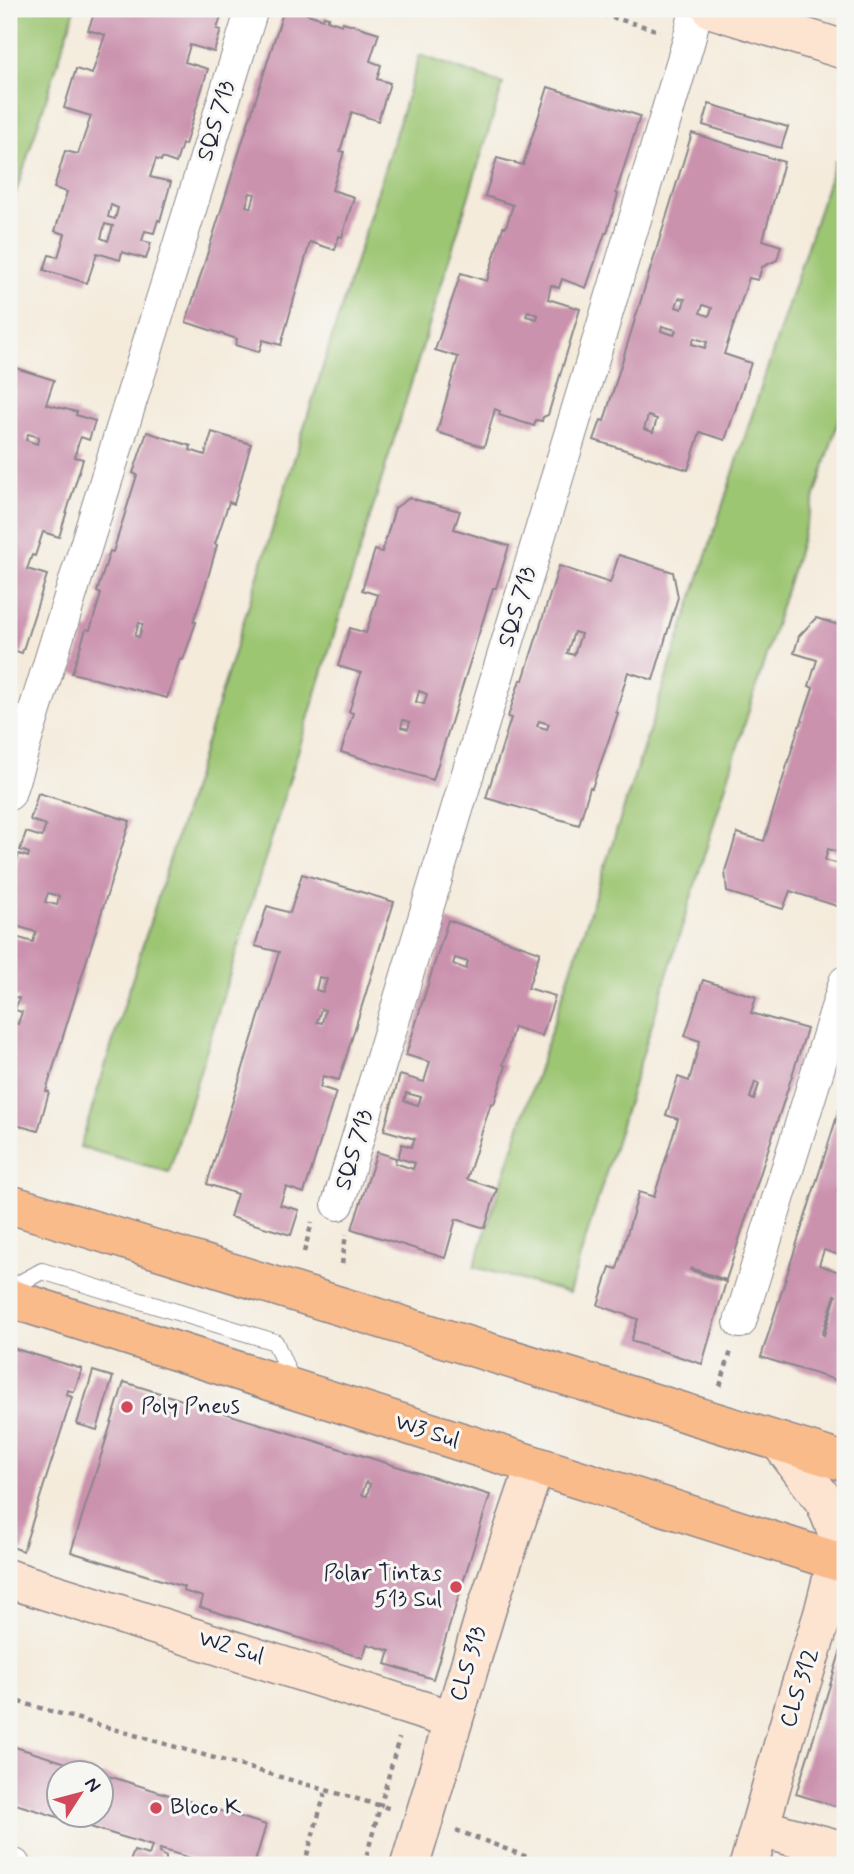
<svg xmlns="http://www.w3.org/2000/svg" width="854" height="1874" viewBox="0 0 854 1874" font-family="Mynerve,sans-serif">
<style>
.green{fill:#9dc673;stroke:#607457;stroke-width:2}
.building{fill:#cb92ae;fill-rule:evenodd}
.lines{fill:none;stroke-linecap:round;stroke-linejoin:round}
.lane-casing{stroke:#8b868b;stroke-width:18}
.street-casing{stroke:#8b868b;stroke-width:34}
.secondary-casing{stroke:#8b868b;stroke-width:41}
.primary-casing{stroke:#8b868b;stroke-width:41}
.path{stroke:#8b868b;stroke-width:4.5;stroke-dasharray:5 5;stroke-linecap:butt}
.lane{stroke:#fff;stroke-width:16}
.street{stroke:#fff;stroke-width:32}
.secondary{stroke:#fde4d1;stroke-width:38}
.primary{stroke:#fabb8b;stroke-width:38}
.poi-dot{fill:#d1495b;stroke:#f6f6f2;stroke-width:2.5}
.labels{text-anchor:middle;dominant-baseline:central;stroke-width:6;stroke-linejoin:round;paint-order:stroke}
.street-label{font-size:23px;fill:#22223b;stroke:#f6f6f2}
.poi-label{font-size:23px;fill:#22223b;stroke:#f6f6f2;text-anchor:start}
</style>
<rect width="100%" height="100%" fill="#f6f6f2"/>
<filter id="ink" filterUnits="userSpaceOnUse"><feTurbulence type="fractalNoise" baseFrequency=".0143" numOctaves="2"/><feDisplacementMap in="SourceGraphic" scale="14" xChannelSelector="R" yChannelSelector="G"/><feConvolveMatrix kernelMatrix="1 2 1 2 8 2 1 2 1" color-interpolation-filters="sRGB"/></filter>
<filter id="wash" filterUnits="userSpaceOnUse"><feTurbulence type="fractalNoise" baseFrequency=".00686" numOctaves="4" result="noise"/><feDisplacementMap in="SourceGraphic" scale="28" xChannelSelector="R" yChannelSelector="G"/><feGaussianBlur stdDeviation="1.57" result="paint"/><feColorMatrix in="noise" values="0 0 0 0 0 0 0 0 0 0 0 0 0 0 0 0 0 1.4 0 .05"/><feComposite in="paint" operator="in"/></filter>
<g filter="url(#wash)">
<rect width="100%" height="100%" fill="#f4ebdb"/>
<g class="green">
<path d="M 9,9 L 75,9 L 9,214 Z"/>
<path d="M 420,55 L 503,84 L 169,1172 L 80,1147 Z"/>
<path d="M 835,161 L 845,165 L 845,399 L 569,1293 L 474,1267 Z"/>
</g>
<g id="blocks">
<g class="building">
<path d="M 96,9 L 223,10 L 217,29 L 221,30 L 214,52 L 190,45 L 185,62 L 208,69 L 185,145 L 182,144 L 176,163 L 162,158 L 161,161 L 156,159 L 150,177 L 171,182 L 160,221 L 158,220 L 154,233 L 145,231 L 142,241 L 151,243 L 146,259 L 122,252 L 120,260 L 97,253 L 87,283 L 44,270 L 49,255 L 58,257 L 65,234 L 55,231 L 67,192 L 54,188 L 65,151 L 78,154 L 91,116 L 64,108 L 76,69 L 92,74 L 105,35 L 88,30 ZM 111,205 L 118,208 L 115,219 L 108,217 ZM 105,224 L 113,226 L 108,241 L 101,238 Z"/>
<path d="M 284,9 L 292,9 L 323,19 L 324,16 L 329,17 L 327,20 L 342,25 L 343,22 L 379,33 L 370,61 L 381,65 L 377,79 L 390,83 L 378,121 L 352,112 L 340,151 L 344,152 L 332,190 L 354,197 L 342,237 L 339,236 L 335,250 L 310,242 L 281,345 L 263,340 L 259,352 L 235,345 L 237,339 L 186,322 ZM 250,193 L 255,194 L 251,208 L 246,206 Z"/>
<path d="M 548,87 L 640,116 L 616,193 L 618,194 L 607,233 L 605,233 L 586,288 L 562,279 L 559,288 L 551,285 L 548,299 L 580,309 L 548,415 L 543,417 L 542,421 L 536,420 L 534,426 L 499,415 L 500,411 L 495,409 L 484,447 L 437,432 L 458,357 L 435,350 L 461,273 L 487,281 L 503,227 L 506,227 L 513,205 L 485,196 L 497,158 L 523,165 ZM 528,311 L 538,315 L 537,319 L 526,316 Z"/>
<path d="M 709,104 L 788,127 L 781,148 L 703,125 Z"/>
<path d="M 692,133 L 784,162 L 763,240 L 781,246 L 777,260 L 762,267 L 758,280 L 749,278 L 724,354 L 751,363 L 725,440 L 700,432 L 688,470 L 594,440 L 601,420 L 604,421 L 614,388 ZM 679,298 L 685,299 L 682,309 L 676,307 ZM 703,305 L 712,308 L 709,316 L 700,313 ZM 662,326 L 676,330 L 674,335 L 661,331 ZM 694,338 L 707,342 L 705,348 L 692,344 ZM 648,416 L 657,419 L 653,432 L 644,429 Z"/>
<path d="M 9,366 L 54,380 L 46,404 L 77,412 L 76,415 L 95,421 L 89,440 L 81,437 L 77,447 L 75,457 L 83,459 L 59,537 L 43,532 L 35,556 L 32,555 L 27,569 L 47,575 L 22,653 L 9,649 ZM 28,434 L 39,437 L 37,444 L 26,440 Z"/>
<path d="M 147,432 L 191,446 L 190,450 L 205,455 L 212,432 L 251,444 L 234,504 L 229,502 L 215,544 L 217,545 L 206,584 L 193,622 L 196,622 L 183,660 L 180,659 L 167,698 L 72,673 L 86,629 L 90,630 L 101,594 L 97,592 L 110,551 L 113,552 L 137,475 L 133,473 ZM 139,623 L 143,624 L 139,637 L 135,636 Z"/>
<path d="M 409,498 L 460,511 L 454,529 L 509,546 L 496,588 L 493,588 L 485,614 L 433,780 L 341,752 L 353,713 L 349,712 L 361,673 L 338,666 L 350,628 L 366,633 L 378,595 L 362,590 L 375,550 L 382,552 L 395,508 ZM 419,691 L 427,694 L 424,704 L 416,702 ZM 403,720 L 410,722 L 408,729 L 401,727 Z"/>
<path d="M 619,555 L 673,572 L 678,597 L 653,680 L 628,672 L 616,712 L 618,713 L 592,788 L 590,787 L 579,825 L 486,798 L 511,718 L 508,717 L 520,680 L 523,680 L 559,566 L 610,583 ZM 574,632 L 581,634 L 574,655 L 567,653 ZM 539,721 L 549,724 L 547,729 L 537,726 Z"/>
<path d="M 816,618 L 845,627 L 845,854 L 828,849 L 825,860 L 845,866 L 845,900 L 843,908 L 790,891 L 783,909 L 727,892 L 725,871 L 737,833 L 764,841 L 799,726 L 800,726 L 813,688 L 809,686 L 817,660 L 794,653 L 799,636 Z"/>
<path d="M 38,793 L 130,821 L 46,1091 L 49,1092 L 38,1131 L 9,1123 L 9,1021 L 18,1024 L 22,1012 L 15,1010 L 19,998 L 14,997 L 9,1012 L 9,935 L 33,942 L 36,932 L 9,924 L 9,887 L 19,854 L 28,857 L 29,853 L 20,850 L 26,832 L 42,837 L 46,825 L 30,820 ZM 48,893 L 59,896 L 57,905 L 45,902 Z"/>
<path d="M 302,874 L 394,902 L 339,1080 L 323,1076 L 320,1087 L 336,1092 L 304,1193 L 286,1187 L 280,1205 L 299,1210 L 291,1235 L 230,1217 L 237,1194 L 207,1184 L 279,952 L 255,946 L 267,906 L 290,913 ZM 319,977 L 327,979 L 323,992 L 316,990 ZM 321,1009 L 325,1010 L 322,1023 L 317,1022 Z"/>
<path d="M 448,920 L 540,952 L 528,988 L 555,996 L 542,1036 L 514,1027 L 503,1065 L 506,1066 L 494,1104 L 491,1103 L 467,1179 L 497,1189 L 485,1228 L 456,1219 L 445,1258 L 352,1229 L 377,1152 L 396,1158 L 395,1163 L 413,1169 L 415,1163 L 398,1158 L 402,1144 L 411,1147 L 415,1139 L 384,1130 L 400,1075 L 424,1082 L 430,1062 L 406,1055 ZM 455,958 L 468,962 L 466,969 L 453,964 ZM 406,1093 L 421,1097 L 418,1105 L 404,1101 Z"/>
<path d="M 703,980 L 756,997 L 751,1013 L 807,1029 L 726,1280 L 691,1268 L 690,1270 L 726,1282 L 702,1364 L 631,1341 L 638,1319 L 598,1305 L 610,1267 L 617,1269 L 639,1192 L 654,1197 L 678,1119 L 666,1115 L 678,1077 L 689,1081 L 700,1041 L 685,1036 ZM 755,1082 L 759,1084 L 754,1100 L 750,1098 Z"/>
<path d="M 845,1091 L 845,1173 L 842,1174 L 837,1191 L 845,1194 L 845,1257 L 824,1250 L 819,1265 L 845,1274 L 845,1383 L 761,1357 ZM 835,1295 L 836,1296 L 824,1335 L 822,1334 Z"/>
<path d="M 9,1347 L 82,1369 L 74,1392 L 68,1390 L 67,1395 L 72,1397 L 23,1551 L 9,1546 Z"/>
<path d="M 93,1371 L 113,1377 L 97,1430 L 77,1424 Z"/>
<path d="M 124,1382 L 490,1495 L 433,1679 L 386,1664 L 390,1651 L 367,1644 L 363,1658 L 200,1607 L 203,1597 L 183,1591 L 184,1587 L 71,1552 ZM 366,1482 L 370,1484 L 367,1496 L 362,1495 Z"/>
<path d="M 845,1637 L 845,1809 L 796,1794 Z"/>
<path d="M 9,1745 L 95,1772 L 60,1772 L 60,1815 L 102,1815 L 102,1774 L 266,1825 L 254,1865 L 214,1865 L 160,1849 L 159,1853 L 166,1857 L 166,1865 L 129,1864 L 134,1851 L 149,1855 L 152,1846 L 9,1802 Z"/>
<path d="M 510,1858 L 532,1865 L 508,1865 Z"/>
</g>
</g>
</g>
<g filter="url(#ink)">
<use href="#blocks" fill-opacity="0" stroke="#8b868b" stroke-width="2"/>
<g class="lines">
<defs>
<path id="lane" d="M 9,1289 L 42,1271 L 275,1342 L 293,1384"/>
<g id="street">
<path d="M 9,794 L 252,9"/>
<path d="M 338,1204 L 689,40 L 696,9"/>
<path d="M 740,1322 L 845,982"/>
<path d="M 9,1864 L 14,1865"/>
</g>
<g id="secondary">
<path d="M 712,9 L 845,50"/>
<path d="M 9,1579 L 453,1720"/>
<path d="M 760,1828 L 845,1851"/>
<path d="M 410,1865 L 487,1608 L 535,1466"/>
<path d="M 749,1865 L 793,1710 L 823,1614 L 839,1551 L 836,1529 L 825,1502 L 780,1442"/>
</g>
<g id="primary">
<path d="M 9,1204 L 845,1462"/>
<path d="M 9,1298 L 845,1564"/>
</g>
</defs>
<use href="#lane" class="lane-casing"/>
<use href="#street" class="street-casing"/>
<use href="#secondary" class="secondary-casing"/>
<use href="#primary" class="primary-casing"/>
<g class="path">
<path d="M 583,9 L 660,31"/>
<path d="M 304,1252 L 312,1222"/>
<path d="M 342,1264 L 346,1234"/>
<path d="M 720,1386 L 731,1351"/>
<path d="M 9,1699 L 392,1809"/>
<path d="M 456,1830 L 548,1865"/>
<path d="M 304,1865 L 326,1790"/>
<path d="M 364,1865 L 399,1738"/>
</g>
<use href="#lane" class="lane"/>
<use href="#street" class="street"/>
<use href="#secondary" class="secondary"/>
<use href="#primary" class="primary"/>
</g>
</g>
<g class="poi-dot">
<circle cx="127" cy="1407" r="7"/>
<circle cx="456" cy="1587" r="7"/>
<circle cx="156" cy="1808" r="7"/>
</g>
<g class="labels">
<g class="street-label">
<text transform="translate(217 121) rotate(-73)">SQS 713</text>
<text transform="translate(518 607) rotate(-73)">SQS 713</text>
<text transform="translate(355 1150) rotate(-73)">SQS 713</text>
<text transform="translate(427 1432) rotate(18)">W3 Sul</text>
<text transform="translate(231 1648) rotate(17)">W2 Sul</text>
<text transform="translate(469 1664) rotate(-73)">CLS 313</text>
<text transform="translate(800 1688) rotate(-73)">CLS 312</text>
</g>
<g class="poi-label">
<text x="141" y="1407">Poly Pneus</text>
<text x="442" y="1574" text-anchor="end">Polar Tintas<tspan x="442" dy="26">513 Sul</tspan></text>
<text x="170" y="1808">Bloco K</text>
</g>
</g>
<rect width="854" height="1874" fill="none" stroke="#f6f6f2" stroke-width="35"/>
<g transform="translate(80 1794) rotate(54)"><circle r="33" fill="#f6f6f2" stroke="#a1a1a9" stroke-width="2"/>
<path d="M0-5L12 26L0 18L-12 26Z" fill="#d1495b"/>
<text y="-10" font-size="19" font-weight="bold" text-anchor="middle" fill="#22223b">N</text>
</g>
</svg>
